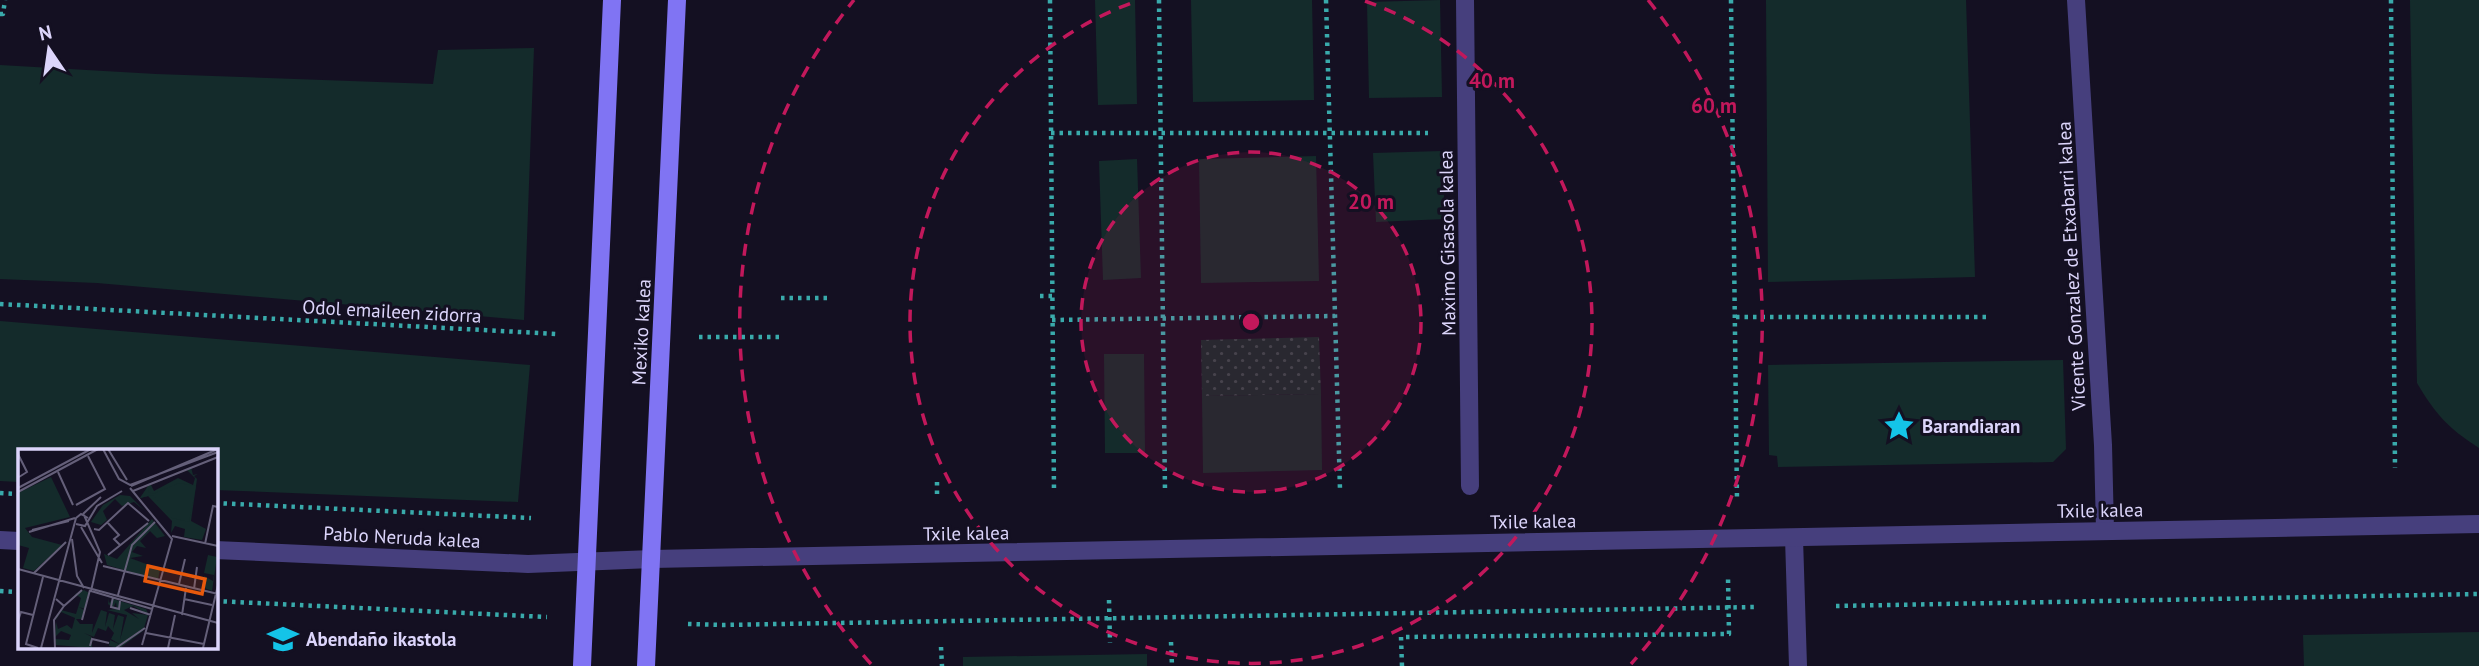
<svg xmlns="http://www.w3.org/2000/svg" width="2479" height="666" viewBox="0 0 2479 666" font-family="'PT Sans',sans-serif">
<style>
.green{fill:#142b2b}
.park{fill:url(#park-dots)}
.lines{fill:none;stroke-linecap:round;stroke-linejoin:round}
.path{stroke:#39aaab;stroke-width:4.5;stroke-dasharray:3.5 5;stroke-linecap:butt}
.street{stroke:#463f7d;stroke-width:18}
.secondary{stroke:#8074f3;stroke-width:18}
.ring{fill:none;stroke:#c2185b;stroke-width:3.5;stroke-dasharray:12 9}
.labels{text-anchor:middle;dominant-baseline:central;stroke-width:6;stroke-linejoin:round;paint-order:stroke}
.street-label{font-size:19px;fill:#dcd5fb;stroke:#141022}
.poi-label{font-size:19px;font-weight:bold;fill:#dcd5fb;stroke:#141022;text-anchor:start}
.inset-road{fill:none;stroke:#645f79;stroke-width:2}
.view{fill:#e8590c;fill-opacity:0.15;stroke:#e8590c;stroke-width:3.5}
.inset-edge{fill:none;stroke:#dcd5fb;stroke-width:3.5}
.centre{fill:#c2185b;stroke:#141022;stroke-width:3.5}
.ring-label{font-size:21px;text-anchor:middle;font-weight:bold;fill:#c2185b;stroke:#141022;stroke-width:6;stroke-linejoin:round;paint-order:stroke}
</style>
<defs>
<pattern id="park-dots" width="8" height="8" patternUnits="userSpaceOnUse" patternTransform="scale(1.75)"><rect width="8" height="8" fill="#142b2b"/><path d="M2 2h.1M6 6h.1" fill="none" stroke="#36494b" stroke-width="1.8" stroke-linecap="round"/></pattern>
</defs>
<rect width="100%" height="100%" fill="#141022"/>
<g class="green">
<path d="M 1095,0 L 1135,0 L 1137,104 L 1098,105 Z"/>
<path d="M 1191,0 L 1312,0 L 1314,100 L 1193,102 Z"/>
<path d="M 1440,0 L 1442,97 L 1369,98 L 1367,2 Z"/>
<path d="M 1766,0 L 1966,0 L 1975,277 L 1768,282 Z"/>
<path d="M 2410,0 L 2479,0 L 2479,448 C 2448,428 2436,415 2417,383 Z"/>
<path d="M 534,48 L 524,320 L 97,283 L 0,279 L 0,65 L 156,74 L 433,84 L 438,50 Z"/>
<path d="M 1442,151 L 1445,219 L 1376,222 L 1373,153 Z"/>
<path d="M 1316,156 L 1319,281 L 1201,283 L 1199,159 Z"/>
<path d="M 1137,159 L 1141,278 L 1103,280 L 1099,161 Z"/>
<path d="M 0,321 L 530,365 L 518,502 L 215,490 L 215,451 L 19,451 L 19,482 L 0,481 Z"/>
<path d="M 1104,354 L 1144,354 L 1145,453 L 1105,453 Z"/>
<path d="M 2063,360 L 2066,449 L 2053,462 L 1778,467 L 1777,456 L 1769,455 L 1768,365 Z"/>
<path d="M 1321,394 L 1322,470 L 1203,473 L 1202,396 Z"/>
<path d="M 2479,632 L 2479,666 L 2304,666 L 2303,635 Z"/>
<path d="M 1147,654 L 1147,666 L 963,666 L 963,657 Z"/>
</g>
<path class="park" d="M 1319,337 L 1321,394 L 1202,396 L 1201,340 Z"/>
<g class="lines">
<g class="path">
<path d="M 1050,0 L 1054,492"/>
<path d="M 1159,0 L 1165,491"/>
<path d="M 1326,0 L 1340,490"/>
<path d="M 1731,0 L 1737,500"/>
<path d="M 2391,0 L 2395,468"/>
<path d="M 0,14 L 3,14 L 5,0"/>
<path d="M 1051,133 L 1428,133"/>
<path d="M 1040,296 L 1052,296"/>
<path d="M 781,298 L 829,298"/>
<path d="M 0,304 L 557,334"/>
<path d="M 1736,317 L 1987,317"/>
<path d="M 1052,320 L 1335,316"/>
<path d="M 699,337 L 782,337"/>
<path d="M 0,493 L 19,494"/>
<path d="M 937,494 L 937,482"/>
<path d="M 215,503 L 531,518"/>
<path d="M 0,591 L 19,592"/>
<path d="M 1109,600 L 1110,643"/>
<path d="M 215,601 L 547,617"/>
<path d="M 1836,606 L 2479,594"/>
<path d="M 688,624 L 722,625 L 1757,607"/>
<path d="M 1171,642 L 1172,666"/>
<path d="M 941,647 L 942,666"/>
<path d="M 1402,666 L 1401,637 L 1729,634 L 1728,578"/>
</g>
<g class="street">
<path d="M 1465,0 L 1470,486"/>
<path d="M 2076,0 L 2103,445 L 2105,530"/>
<path d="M 1794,538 L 1798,666"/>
<path d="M 0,540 L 19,541"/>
<path d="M 215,550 L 528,564 L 652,559 L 2479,524"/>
</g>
<g class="secondary">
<path d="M 582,666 L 612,0"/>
<path d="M 646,666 L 677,0"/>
</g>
</g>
<circle cx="1251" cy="322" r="170" fill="#c2185b" fill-opacity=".12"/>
<g class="ring">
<circle cx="1251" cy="322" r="170"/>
<path d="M1365 1A341 341 0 1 1 1137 1"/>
<path d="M871 664A511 511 0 0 1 854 0M1648 0A511 511 0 0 1 1631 664"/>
</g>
<defs>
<symbol id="sight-bare" viewBox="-9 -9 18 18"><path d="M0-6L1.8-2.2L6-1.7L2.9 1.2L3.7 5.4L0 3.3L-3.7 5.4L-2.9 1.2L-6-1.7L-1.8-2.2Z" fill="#14c4e8" stroke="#141022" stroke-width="2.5" paint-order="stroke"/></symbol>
<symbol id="school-bare" viewBox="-9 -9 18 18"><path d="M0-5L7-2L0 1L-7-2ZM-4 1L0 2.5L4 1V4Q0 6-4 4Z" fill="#14c4e8" stroke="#141022" stroke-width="2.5" paint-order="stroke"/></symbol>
</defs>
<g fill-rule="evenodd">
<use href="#sight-bare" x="1877" y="404" width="44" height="44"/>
<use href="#school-bare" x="261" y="617" width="44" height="44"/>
</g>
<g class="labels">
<g class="street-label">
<text transform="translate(1447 243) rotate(-91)">Maximo Gisasola kalea</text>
<text transform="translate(2071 266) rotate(-93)">Vicente Gonzalez de Etxabarri kalea</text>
<text transform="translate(392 311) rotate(3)">Odol emaileen zidorra</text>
<text transform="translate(641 332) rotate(-87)">Mexiko kalea</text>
<text transform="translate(2100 510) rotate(-1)">Txile kalea</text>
<text transform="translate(1533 521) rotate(-1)">Txile kalea</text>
<text transform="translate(966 533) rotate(-1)">Txile kalea</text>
<text transform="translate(402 537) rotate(3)">Pablo Neruda kalea</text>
</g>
<g class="poi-label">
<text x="1922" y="426">Barandiaran</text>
<text x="306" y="639">Abendaño ikastola</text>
</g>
</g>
<g transform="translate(18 449)">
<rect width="200" height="200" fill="#141022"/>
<path d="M 173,18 L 175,26 L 180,25 L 176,27 L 179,30 L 173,72 L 188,80 L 184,91 L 166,88 L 167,80 L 157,77 L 153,84 L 154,72 L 130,47 L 122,49 L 132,34 L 136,42 L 160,29 L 175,36 L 177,29 L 168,20 ZM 33,28 L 52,68 L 7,79 L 14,88 L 44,96 L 16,122 L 5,119 L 11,99 L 0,96 L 0,44 ZM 102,46 L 112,47 L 127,62 L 116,53 L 104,57 L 97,50 L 85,62 L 89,71 L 83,76 L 73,73 L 85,56 ZM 134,70 L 147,87 L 139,89 L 132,82 L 122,92 L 128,99 L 119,97 L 114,103 L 125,107 L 112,109 L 142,120 L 140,131 L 89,116 L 86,105 L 99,110 ZM 190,106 L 199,108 L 194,142 L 184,138 L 186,127 L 195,132 L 196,126 L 186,124 ZM 66,141 L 71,144 L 67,160 L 61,158 L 66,161 L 64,170 L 58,170 L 62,175 L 75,175 L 74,184 L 83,161 L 89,163 L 87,178 L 91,164 L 97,166 L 95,180 L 100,166 L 106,168 L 102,191 L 109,166 L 89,161 L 99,160 L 98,153 L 95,159 L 90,155 L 91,149 L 91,154 L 95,150 L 128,160 L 130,165 L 115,157 L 106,161 L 121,170 L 114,164 L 130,166 L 125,182 L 102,199 L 91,197 L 92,191 L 103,196 L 93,190 L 96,184 L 90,177 L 88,182 L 80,179 L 76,188 L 66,184 L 74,188 L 74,199 L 38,196 L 37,190 L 51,191 L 53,186 L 43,182 L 37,188 L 38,173 L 40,180 L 49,176 L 54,180 L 57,169 L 43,163 L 38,171 L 39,166 L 43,161 L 58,165 L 63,149 L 57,145 Z" fill="#142b2b"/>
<path d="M 161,34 L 178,37 L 171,73 L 154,69 L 135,46 L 122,49 L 132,35 L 130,43 L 135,45 Z" fill="#142b2b"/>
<path class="inset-road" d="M 85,0 L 101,30 L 112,36 L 200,3M 90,0 L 109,31M 0,5 L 9,23 L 1,28M 40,23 L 55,56M 113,37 L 200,0M 0,39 L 73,0M 112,39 L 154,90 L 124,196M 115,42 L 200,8M 0,43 L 80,0M 58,56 L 87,40 L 70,7M 65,65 L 83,48M 66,66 L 82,103 L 73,142 L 134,160M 89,73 L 101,86 L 96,90 L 102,96M 58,75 L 67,77 L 79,57 L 104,42M 63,78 L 84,114M 76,80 L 81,81 L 110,54 L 131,72M 14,81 L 51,72M 11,83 L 57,69M 154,87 L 200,97M 54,90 L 59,127 L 66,139M 187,95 L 195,57 L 200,58M 90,106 L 130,74M 85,117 L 200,145M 0,120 L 200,174M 16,124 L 48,93M 161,135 L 167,110M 176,140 L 179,118M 100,146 L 114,96 L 137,73M 95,148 L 93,158 L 101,160 L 102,152M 166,150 L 194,156M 46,157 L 64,141M 130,165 L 112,159 L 133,166M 164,166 L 168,139M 64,171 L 72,141M 0,172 L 3,163 L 15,166M 128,184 L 186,195M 72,197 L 74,190 L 91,194M 20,199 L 8,195 L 25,128M 23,199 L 58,69 L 63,65 L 70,69M 37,199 L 36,171 L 46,157 L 38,150M 98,199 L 127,179M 150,199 L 157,166M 185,199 L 200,136"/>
<path class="view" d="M 130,117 L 187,130 L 184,145 L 127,132 Z"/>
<rect width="200" height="200" class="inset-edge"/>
</g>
<circle cx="1251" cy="322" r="10" class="centre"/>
<g class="ring-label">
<text x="1492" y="88">40 m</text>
<text x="1714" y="113">60 m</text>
<text x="1371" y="209">20 m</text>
</g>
<g transform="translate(49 49) rotate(347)" stroke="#141022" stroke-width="5" paint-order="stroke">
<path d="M0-5L12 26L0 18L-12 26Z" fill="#dcd5fb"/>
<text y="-10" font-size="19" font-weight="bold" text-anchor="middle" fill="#dcd5fb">N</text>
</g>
</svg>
